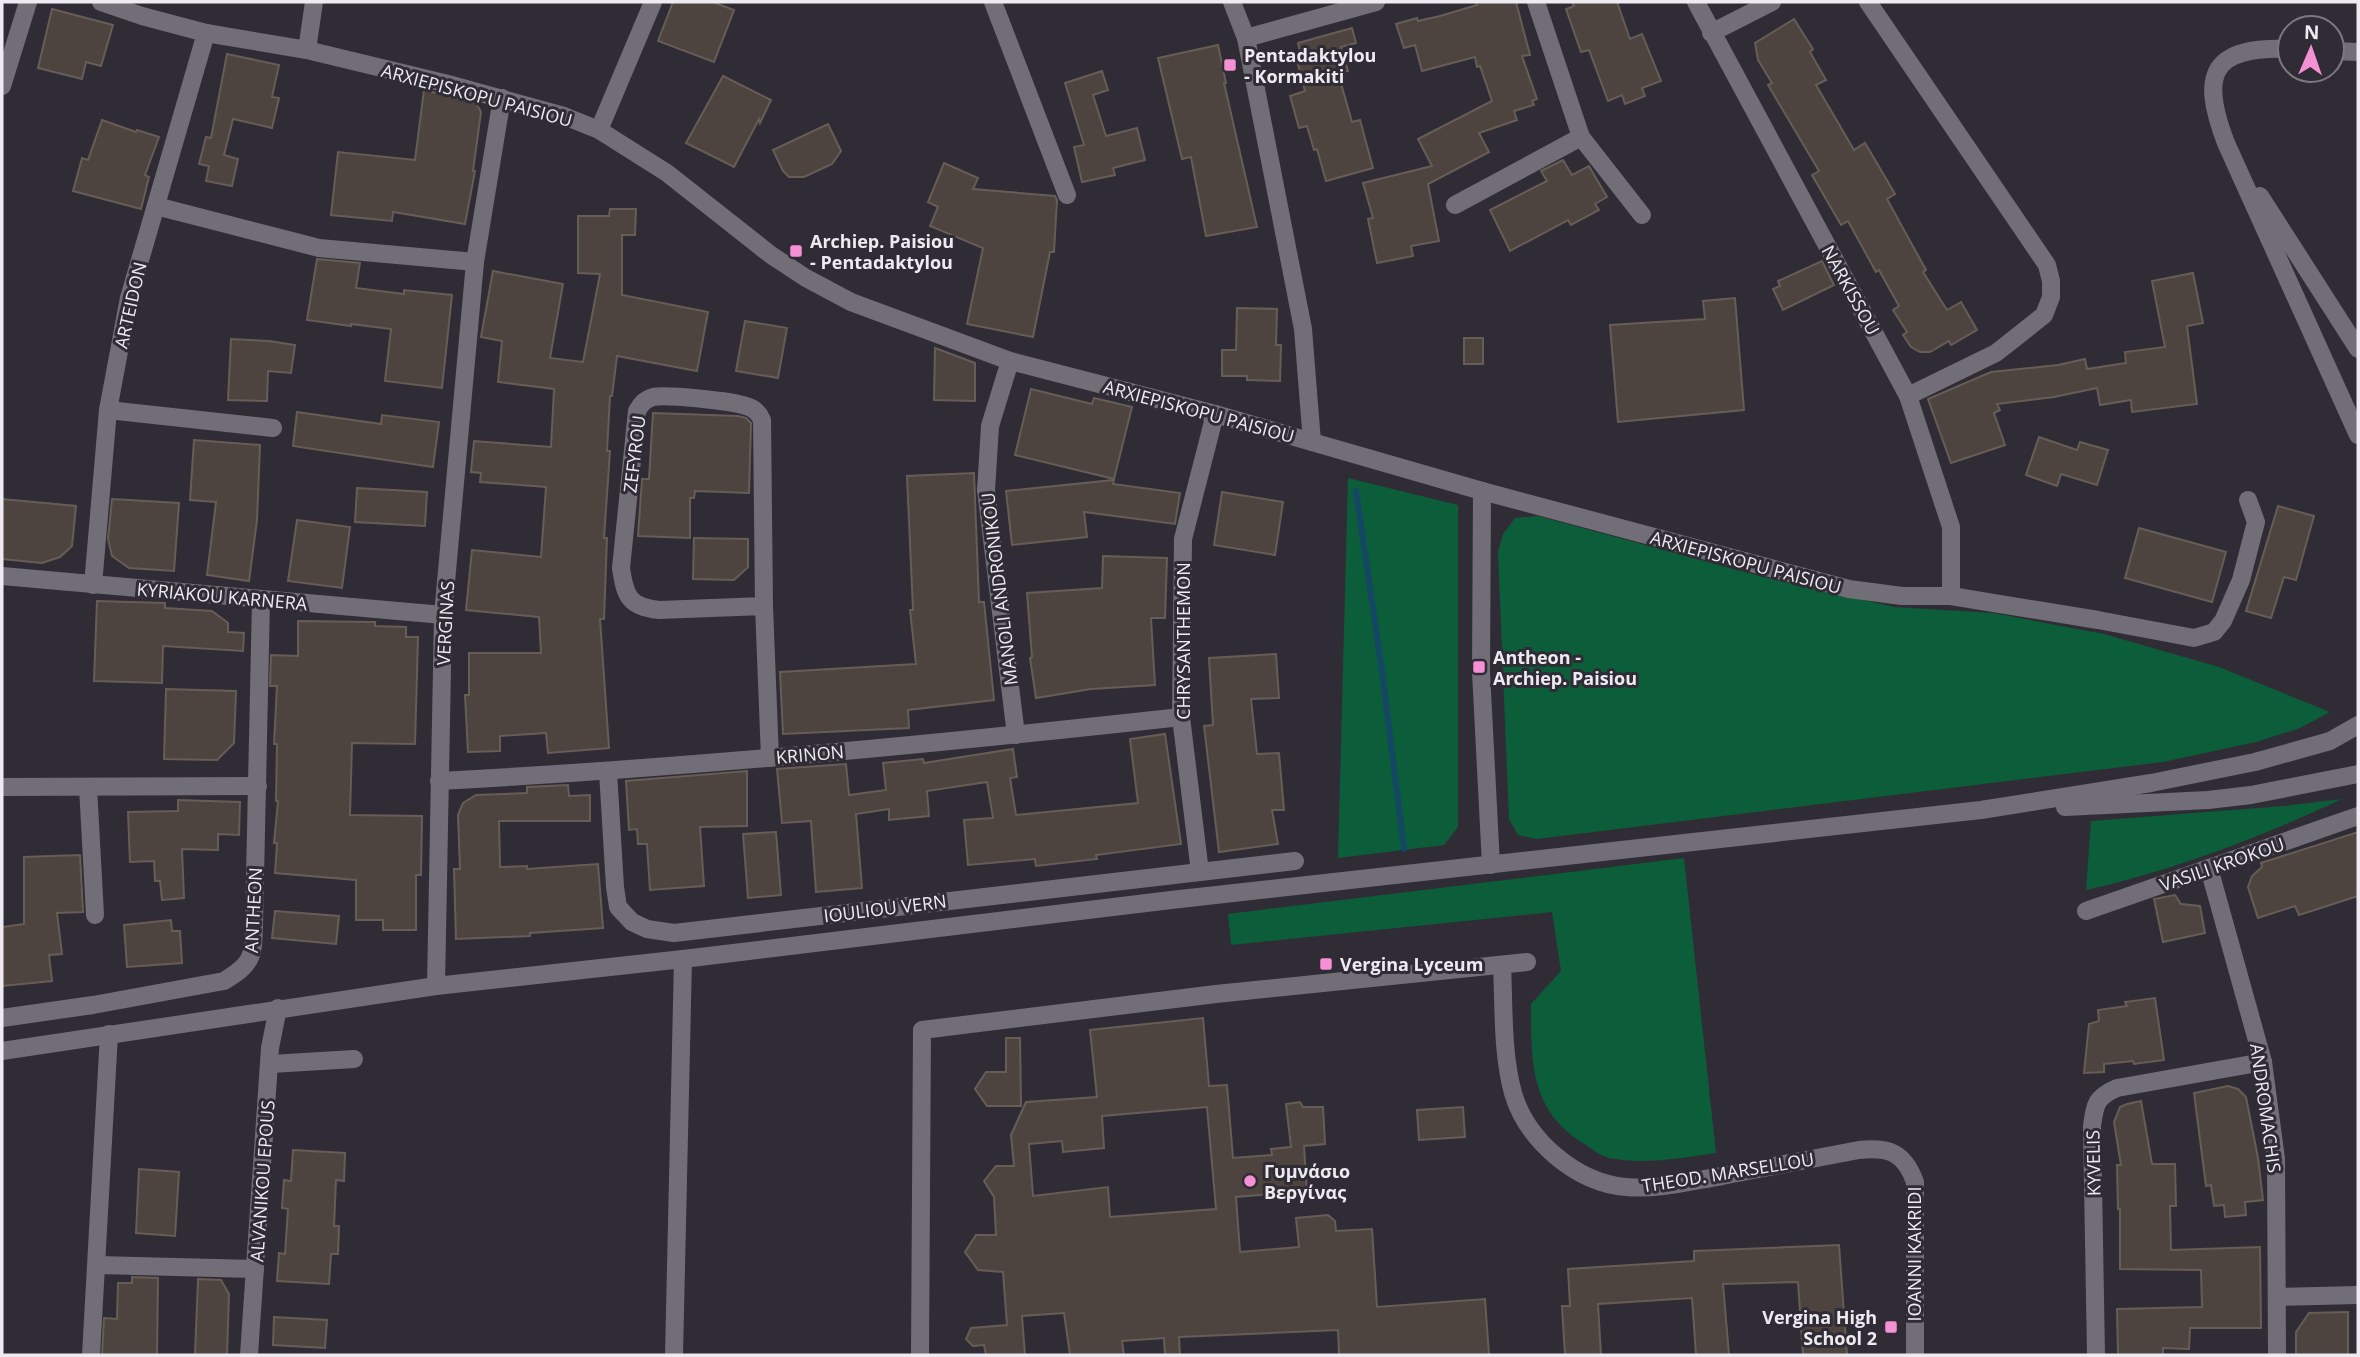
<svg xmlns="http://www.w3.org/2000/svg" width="2360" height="1357" viewBox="0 0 2360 1357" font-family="'Open Sans',sans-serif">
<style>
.green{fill:#0c5d39}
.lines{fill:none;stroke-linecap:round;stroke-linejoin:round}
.stream{stroke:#134763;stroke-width:6}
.building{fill:#4d443f;stroke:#675d57;stroke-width:2;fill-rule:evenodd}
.street{stroke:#726e78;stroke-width:18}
.secondary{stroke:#726e78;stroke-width:18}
.poi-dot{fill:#f491d4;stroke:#302c35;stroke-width:2.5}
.labels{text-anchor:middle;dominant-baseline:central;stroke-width:6;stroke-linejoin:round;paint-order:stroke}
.poi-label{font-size:18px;font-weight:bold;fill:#edebf1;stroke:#302c35;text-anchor:start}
.street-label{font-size:18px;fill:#edebf1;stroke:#302c35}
</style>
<rect width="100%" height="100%" fill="#302c35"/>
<g class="green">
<path d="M 1348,478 L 1458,505 L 1458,827 L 1444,845 L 1338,858 Z"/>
<path d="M 1538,516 L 1771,579 L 1894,607 L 1993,613 L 2104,634 L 2219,667 L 2330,712 L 2300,728 L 2256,742 L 2163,762 L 1537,839 L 1518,835 L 1509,819 L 1498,552 L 1503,534 L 1515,518 Z"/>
<path d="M 2342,799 C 2261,837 2174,870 2086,890 L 2091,821 L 2283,806 Z"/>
<path d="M 1684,858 L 1716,1153 C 1682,1158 1644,1165 1609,1158 C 1601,1156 1593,1150 1586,1145 C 1530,1112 1531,1062 1531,1004 L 1561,971 L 1552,912 L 1231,945 L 1228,914 Z"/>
</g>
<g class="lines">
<path class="stream" d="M 1356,491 L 1382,671 L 1404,849"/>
</g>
<g class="building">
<path d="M 673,2 L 713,2 L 734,10 L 714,62 L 658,41 Z"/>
<path d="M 1476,2 L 1516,2 L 1530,55 L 1522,56 L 1537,99 L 1532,101 L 1534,105 L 1514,111 L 1517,120 L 1479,133 L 1489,152 L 1428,184 L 1439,241 L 1411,246 L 1413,256 L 1377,263 L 1368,219 L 1373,218 L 1363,183 L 1432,166 L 1418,139 L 1492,101 L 1480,66 L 1477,67 L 1475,57 L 1422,71 L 1415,45 L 1404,48 L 1396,24 L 1417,18 L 1418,21 L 1440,16 L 1477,5 Z"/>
<path d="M 1572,2 L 1617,2 L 1630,39 L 1642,34 L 1661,81 L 1642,88 L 1645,96 L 1625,104 L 1622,95 L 1608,101 L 1589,50 L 1581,52 L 1566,9 L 1574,6 Z"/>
<path d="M 52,9 L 113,25 L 101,66 L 86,62 L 82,79 L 38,68 Z"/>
<path d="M 1794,19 L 1813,49 L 1810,52 L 1826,80 L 1816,85 L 1854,150 L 1865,143 L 1895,194 L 1887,199 L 1926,270 L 1923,272 L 1947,310 L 1961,302 L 1977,330 L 1951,345 L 1949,341 L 1930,352 L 1920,352 L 1911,347 L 1903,335 L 1907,332 L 1893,310 L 1899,306 L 1879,270 L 1876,272 L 1848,221 L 1841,225 L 1812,175 L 1819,171 L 1768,85 L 1772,83 L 1758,60 L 1755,43 Z"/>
<path d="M 1352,28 L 1356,43 L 1341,47 L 1348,71 L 1338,73 L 1352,122 L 1360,120 L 1373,168 L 1326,181 L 1317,149 L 1314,150 L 1307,126 L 1299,128 L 1290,96 L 1305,91 L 1296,57 L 1300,52 L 1298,43 Z"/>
<path d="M 1218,45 L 1226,83 L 1224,83 L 1257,227 L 1206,236 L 1191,157 L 1182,159 L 1158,58 Z"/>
<path d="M 227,54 L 279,65 L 272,97 L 279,98 L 272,128 L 233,119 L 224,155 L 238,159 L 232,186 L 206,181 L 209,166 L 199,164 L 206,137 L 211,138 Z"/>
<path d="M 1102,71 L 1108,90 L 1093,95 L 1106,136 L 1137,128 L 1145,160 L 1113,168 L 1115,175 L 1082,182 L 1074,147 L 1084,145 L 1065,83 Z"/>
<path d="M 723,76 L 771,100 L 760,123 L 759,119 L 734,167 L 686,143 Z"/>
<path d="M 424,90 L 476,103 L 481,112 L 473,171 L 475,171 L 465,224 L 393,212 L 392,221 L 331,215 L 338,152 L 415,160 Z"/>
<path d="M 102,120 L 136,132 L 137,130 L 159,137 L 145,175 L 149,177 L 141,209 L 73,191 L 82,158 L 88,160 Z"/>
<path d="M 828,124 L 841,151 L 832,164 L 804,177 L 789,177 L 783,171 L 773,150 Z"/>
<path d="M 1563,160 L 1572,175 L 1589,166 L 1607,197 L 1595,204 L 1599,210 L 1571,225 L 1568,220 L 1510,251 L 1490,210 L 1547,181 L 1541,171 Z"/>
<path d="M 944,163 L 978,178 L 973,189 L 1055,196 L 1057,200 L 1054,252 L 1050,252 L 1033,337 L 967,324 L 983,248 L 930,226 L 938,207 L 928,202 Z"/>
<path d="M 610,209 L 636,209 L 635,235 L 622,235 L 622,295 L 708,312 L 697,371 L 617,356 L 612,396 L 610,396 L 607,451 L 610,451 L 604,538 L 607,538 L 604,619 L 600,619 L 609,748 L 548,753 L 546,733 L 500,736 L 500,751 L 468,752 L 465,695 L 469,695 L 469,653 L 541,653 L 539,617 L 466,610 L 472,550 L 541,557 L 546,487 L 480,482 L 481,473 L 471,472 L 474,441 L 551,447 L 554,389 L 498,382 L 502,341 L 481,337 L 493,271 L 563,284 L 550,358 L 583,362 L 600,274 L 578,273 L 578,216 L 609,216 Z"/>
<path d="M 317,259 L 360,263 L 356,288 L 404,294 L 404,290 L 452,295 L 442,388 L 385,381 L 391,329 L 351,324 L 351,326 L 307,320 Z"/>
<path d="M 1822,261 L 1834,285 L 1783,310 L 1773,289 L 1780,286 L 1778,281 Z"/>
<path d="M 2193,273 L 2203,323 L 2187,326 L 2197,404 L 2132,412 L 2131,400 L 2100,405 L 2097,388 L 2054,397 L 1997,404 L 2000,410 L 1994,413 L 2005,445 L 1951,463 L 1928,399 L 1991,372 L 2058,365 L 2085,359 L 2087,369 L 2126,363 L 2125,352 L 2165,347 L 2152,281 Z"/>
<path d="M 1735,298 L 1744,410 L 1618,422 L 1610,325 L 1705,319 L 1703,301 Z"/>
<path d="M 1237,308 L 1277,309 L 1276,345 L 1281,345 L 1280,381 L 1247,380 L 1247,376 L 1222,376 L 1222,350 L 1236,350 Z"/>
<path d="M 745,321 L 787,328 L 778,378 L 736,371 Z"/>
<rect x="1464" y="338" width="19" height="26"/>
<path d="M 231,339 L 269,341 L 295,345 L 291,373 L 268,371 L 267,401 L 228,400 Z"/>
<path d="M 935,348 L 975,363 L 975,401 L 934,400 Z"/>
<path d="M 1031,389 L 1092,404 L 1094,398 L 1132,407 L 1114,479 L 1015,455 Z"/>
<path d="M 297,412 L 381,424 L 382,415 L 439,422 L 433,467 L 293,446 Z"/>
<path d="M 653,413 L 738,416 L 746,418 L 751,423 L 749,493 L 695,491 L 694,498 L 690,498 L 690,538 L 638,536 L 642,479 L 649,479 Z"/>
<path d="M 2039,437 L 2077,450 L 2080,442 L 2108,450 L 2097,485 L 2061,474 L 2057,486 L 2026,475 Z"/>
<path d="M 194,440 L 260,445 L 257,520 L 249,581 L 207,575 L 216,502 L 190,500 Z"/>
<path d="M 974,473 L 979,602 L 984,602 L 994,700 L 908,710 L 909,728 L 783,734 L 780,672 L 916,664 L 910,610 L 913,610 L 907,476 Z"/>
<path d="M 1114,480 L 1113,484 L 1180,493 L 1175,524 L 1084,512 L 1087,537 L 1012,545 L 1006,491 Z"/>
<path d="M 357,488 L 427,492 L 425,526 L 355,522 Z"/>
<path d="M 1222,492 L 1283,502 L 1275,555 L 1214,545 Z"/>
<path d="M 2,499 L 76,506 L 72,546 L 60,557 L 42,563 L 2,559 Z"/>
<path d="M 112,499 L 179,503 L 174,571 L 129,568 L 112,556 L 108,539 Z"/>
<path d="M 2278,506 L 2314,516 L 2296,580 L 2284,577 L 2271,618 L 2246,611 Z"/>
<path d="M 297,520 L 350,527 L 342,588 L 288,581 Z"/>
<path d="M 2139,528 L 2226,552 L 2212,602 L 2125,578 Z"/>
<path d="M 694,538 L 748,539 L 748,567 L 734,580 L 693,579 Z"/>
<path d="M 1103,556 L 1167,558 L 1165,618 L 1151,618 L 1155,685 L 1091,689 L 1036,698 L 1030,658 L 1032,657 L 1027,593 L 1102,588 Z"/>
<path d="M 97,601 L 165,603 L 165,608 L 212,611 L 228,623 L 228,632 L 244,633 L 243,651 L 163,646 L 162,683 L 94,681 Z"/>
<path d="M 298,621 L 375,622 L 375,626 L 406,627 L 406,637 L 418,637 L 415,744 L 352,743 L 350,815 L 422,816 L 421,875 L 416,875 L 416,930 L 383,930 L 383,920 L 356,920 L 356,880 L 275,873 L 277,843 L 274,843 L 278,801 L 276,801 L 277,744 L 274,744 L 277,686 L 270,686 L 271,655 L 298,656 Z"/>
<path d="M 1276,654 L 1279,698 L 1251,699 L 1257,754 L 1279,753 L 1284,810 L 1272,810 L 1278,844 L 1219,852 L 1204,726 L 1213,725 L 1209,658 Z"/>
<path d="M 166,689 L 236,691 L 234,743 L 217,760 L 164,759 Z"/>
<path d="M 1165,734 L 1181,844 L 1096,855 L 1097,859 L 1036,866 L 1035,859 L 968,865 L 964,820 L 993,818 L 987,782 L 927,791 L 929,816 L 889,820 L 889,809 L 856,814 L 862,888 L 816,892 L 811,821 L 782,823 L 777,769 L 846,764 L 849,795 L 886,790 L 883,763 L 923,759 L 924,763 L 1013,749 L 1017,777 L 1010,778 L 1016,815 L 1138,803 L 1130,739 Z"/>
<path d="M 747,771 L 747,826 L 700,827 L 704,886 L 650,890 L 647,844 L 638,844 L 637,829 L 629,830 L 626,781 Z"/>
<path d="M 568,785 L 569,796 L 590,795 L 590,821 L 499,821 L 500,867 L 527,866 L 527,869 L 598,864 L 603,928 L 530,933 L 530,936 L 456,939 L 454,869 L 460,869 L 458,815 L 463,803 L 476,795 L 527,793 L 527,787 Z"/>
<path d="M 178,800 L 240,802 L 239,835 L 218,834 L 218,850 L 182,849 L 184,898 L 162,900 L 160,881 L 155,881 L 154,861 L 130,862 L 128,812 L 178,811 Z"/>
<path d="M 776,832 L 781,895 L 748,898 L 743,834 Z"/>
<path d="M 2358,832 L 2358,896 L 2299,915 L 2295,906 L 2258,918 L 2248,887 L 2252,876 L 2262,867 L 2261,863 Z"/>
<path d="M 80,855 L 83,912 L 57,913 L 62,954 L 49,955 L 52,981 L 2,986 L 2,927 L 24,924 L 24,857 Z"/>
<path d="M 2175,895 L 2181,904 L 2200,906 L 2205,933 L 2163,942 L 2154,899 Z"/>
<path d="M 275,911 L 339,916 L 336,944 L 272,938 Z"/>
<path d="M 171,920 L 172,931 L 180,931 L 182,963 L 127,967 L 124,925 Z"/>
<path d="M 2155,998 L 2164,1060 L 2134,1064 L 2133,1061 L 2104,1064 L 2104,1072 L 2084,1073 L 2089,1024 L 2099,1021 L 2098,1010 L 2127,1006 L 2125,1002 Z"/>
<path d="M 1203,1018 L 1209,1086 L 1227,1085 L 1233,1158 L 1272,1155 L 1271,1149 L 1291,1147 L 1286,1104 L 1300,1102 L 1303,1107 L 1323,1107 L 1325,1144 L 1304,1146 L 1307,1191 L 1236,1197 L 1240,1252 L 1299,1247 L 1296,1218 L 1328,1215 L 1335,1221 L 1336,1231 L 1372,1229 L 1377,1307 L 1485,1299 L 1489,1355 L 1339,1355 L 1338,1330 L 1179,1337 L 1180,1355 L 1165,1355 L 1164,1338 L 1122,1341 L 1124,1355 L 1070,1355 L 1064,1313 L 1022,1316 L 1025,1355 L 986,1355 L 984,1345 L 973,1346 L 966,1339 L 971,1328 L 1007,1325 L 1003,1272 L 978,1270 L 965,1252 L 976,1235 L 996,1235 L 994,1197 L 984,1181 L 996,1166 L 1014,1166 L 1011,1135 L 1026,1102 L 1097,1097 L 1090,1030 ZM 1207,1107 L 1216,1209 L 1110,1217 L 1108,1187 L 1033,1196 L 1029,1144 L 1062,1141 L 1063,1152 L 1104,1148 L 1102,1116 Z"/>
<path d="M 1006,1038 L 1020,1038 L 1021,1106 L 987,1106 L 975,1089 L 986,1072 L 1006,1072 Z"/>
<path d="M 2228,1086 L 2238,1089 L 2246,1097 L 2258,1158 L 2263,1200 L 2245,1202 L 2246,1215 L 2225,1217 L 2224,1205 L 2214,1206 L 2211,1185 L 2206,1186 L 2194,1093 Z"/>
<path d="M 2141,1101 L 2152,1164 L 2175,1164 L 2176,1206 L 2170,1206 L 2171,1250 L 2260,1247 L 2261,1328 L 2190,1328 L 2189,1349 L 2163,1348 L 2163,1355 L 2118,1355 L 2117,1309 L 2202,1307 L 2201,1270 L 2120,1269 L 2120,1209 L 2118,1209 L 2117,1165 L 2121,1165 L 2114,1122 L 2120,1107 L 2127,1104 Z"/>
<path d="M 1463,1107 L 1465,1137 L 1419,1140 L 1417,1110 Z"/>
<path d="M 293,1150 L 345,1153 L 344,1181 L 336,1180 L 334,1226 L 339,1226 L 338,1254 L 331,1254 L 329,1284 L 277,1281 L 279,1253 L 285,1254 L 288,1209 L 282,1208 L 284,1180 L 291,1181 Z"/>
<path d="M 139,1169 L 179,1172 L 175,1236 L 136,1233 Z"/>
<path d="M 1839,1245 L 1847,1355 L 1803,1355 L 1798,1282 L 1723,1284 L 1729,1355 L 1696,1355 L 1692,1298 L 1598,1304 L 1601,1355 L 1565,1355 L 1562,1306 L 1570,1306 L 1568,1269 L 1694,1261 L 1694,1251 Z"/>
<path d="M 132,1277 L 158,1278 L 157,1355 L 102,1355 L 104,1318 L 117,1319 L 118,1283 L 132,1283 Z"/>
<path d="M 198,1279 L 221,1280 L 229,1294 L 227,1355 L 195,1355 Z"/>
<path d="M 2348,1312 L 2348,1355 L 2296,1355 L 2296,1332 L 2309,1313 Z"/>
<path d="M 274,1317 L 327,1320 L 325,1348 L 273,1345 Z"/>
</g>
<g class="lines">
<g class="street">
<path d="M 993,2 L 1067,195"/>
<path d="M 1232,2 L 1246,38 L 1303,329 L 1312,442"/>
<path d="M 1536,2 L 1581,137 L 1642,215"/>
<path d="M 1696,2 L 1908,396 L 1951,527 L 1951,596"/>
<path d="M 1868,2 L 2047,265 L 2051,281 L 2051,297 L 2044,315 L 1996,353 L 1908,396"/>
<path d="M 1711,33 L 1772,2"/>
<path d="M 1246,38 L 1376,2"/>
<path d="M 2290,49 C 2212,46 2199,73 2226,143 L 2358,435"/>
<path d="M 307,50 L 314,2"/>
<path d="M 2332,51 L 2358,52"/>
<path d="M 2,86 L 28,2"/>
<path d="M 599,130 L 653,2"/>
<path d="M 2260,196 L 2358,349"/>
<path d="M 1455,205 L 1581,137"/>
<path d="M 156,206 L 319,248 L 475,262"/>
<path d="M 1010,361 L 990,426 L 986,490 L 1016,735"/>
<path d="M 108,410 L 273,428"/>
<path d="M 1482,491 L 1849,589 L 1902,596 L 1951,596 L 2098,620 L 2194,638 L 2214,632 L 2223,621 L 2241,580 L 2256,522 L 2248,500"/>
<path d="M 2,576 L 443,615"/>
<path d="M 93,585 L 108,410 L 129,298 L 206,33"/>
<path d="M 764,606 L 659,610 C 629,607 625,596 621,568 L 637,411 C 641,404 644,400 653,397 C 666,394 732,401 746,406 C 754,408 759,413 762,420 L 764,606 L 770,758"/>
<path d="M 608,772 L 615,887 L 618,907 L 632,922 L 647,929 L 674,933 L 1295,861"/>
<path d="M 439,781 C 687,768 934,744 1181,717"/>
<path d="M 2,787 L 258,786"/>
<path d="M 88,787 L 95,915"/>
<path d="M 2209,868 L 2263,1062 L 2276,1159 L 2277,1355"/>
<path d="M 1200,872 L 1181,717 L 1183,539 L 1215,414"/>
<path d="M 2086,911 L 2358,816"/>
<path d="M 1502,965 C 1504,1007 1502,1053 1513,1093 C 1527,1141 1577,1183 1626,1187 C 1658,1190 1691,1181 1722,1176 C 1767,1167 1813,1159 1859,1150 C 1889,1147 1904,1152 1915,1182 L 1915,1355"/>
<path d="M 2,1018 L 93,1005 L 224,981 C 254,963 253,956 254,923 L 261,600"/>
<path d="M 2,1051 L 436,986"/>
<path d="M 271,1064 L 354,1059"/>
<path d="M 97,1265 L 255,1269"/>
<path d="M 2278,1297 L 2358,1295"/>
<path d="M 91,1355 L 109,1034"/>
<path d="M 249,1355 L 270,1048 L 278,1008"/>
<path d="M 674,1355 L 683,959"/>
<path d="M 920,1355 L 922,1030 L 1216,994 L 1527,962"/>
<path d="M 2096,1355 L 2092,1126 C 2095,1104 2096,1097 2117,1088 L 2263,1062"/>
</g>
<g class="secondary">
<path d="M 101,2 L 142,16 L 206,33 L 307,50 L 448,84 L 564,116 L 599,130 L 667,173 L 771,255 L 806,278 L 851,302 L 1010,361 L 1215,414 L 1482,491 L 1481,672 L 1491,865"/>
<path d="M 502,98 L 475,262 L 443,615 L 436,986 L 683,959 L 1171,900 L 1981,810 L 2151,783 L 2255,762 L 2330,741 L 2358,725"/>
<path d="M 2065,807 L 2208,800 L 2251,795 L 2358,774"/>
</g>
</g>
<g class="poi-dot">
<rect x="1223" y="58" width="14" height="14" rx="3.5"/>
<rect x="789" y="244" width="14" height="14" rx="3.5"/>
<rect x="1472" y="660" width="14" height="14" rx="3.5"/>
<rect x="1319" y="957" width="14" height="14" rx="3.5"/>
<circle cx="1250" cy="1181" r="7"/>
<rect x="1884" y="1320" width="14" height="14" rx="3.5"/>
</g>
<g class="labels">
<g class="poi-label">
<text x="1244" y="55">Pentadaktylou<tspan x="1244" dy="21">- Kormakiti</tspan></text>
<text x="810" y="241">Archiep. Paisiou<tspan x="810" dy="21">- Pentadaktylou</tspan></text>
<text x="1493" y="657">Antheon -<tspan x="1493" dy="21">Archiep. Paisiou</tspan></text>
<text x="1340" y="964">Vergina Lyceum</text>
<text x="1264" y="1171">Γυμνάσιο<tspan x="1264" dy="21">Βεργίνας</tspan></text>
<text x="1877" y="1317" text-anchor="end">Vergina High<tspan x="1877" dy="21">School 2</tspan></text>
</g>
<g class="street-label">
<text transform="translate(477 95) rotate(15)">ARXIEPISKOPU PAISIOU</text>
<text transform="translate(1851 290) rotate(61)">NARKISSOU</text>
<text transform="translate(130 305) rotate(-77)">ARTEIDON</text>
<text transform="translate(1199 411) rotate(15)">ARXIEPISKOPU PAISIOU</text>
<text transform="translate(634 454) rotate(-83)">ZEFYROU</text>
<text transform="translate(1746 562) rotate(15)">ARXIEPISKOPU PAISIOU</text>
<text transform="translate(999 589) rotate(-97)">MANOLI ANDRONIKOU</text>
<text transform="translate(222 596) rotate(5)">KYRIAKOU KARNERA</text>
<text transform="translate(445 623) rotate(-87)">VERGINAS</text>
<text transform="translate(1183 641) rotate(-90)">CHRYSANTHEMON</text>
<text transform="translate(810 754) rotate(-5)">KRINON</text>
<text transform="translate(2222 864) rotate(-19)">VASILI KROKOU</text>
<text transform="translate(885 908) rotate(-7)">IOULIOU VERN</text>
<text transform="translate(253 910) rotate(-87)">ANTHEON</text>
<text transform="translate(2266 1108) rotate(82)">ANDROMACHIS</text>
<text transform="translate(2093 1163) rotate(-91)">KYVELIS</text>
<text transform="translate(1728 1172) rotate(-9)">THEOD. MARSELLOU</text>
<text transform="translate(262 1181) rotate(-86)">ALVANIKOU EPOUS</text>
<text transform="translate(1914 1254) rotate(-90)">IOANNI KAKRIDI</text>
</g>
</g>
<rect width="2360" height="1357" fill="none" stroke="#edebf1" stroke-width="7"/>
<g transform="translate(2311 49) rotate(2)"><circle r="33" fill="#302c35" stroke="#7c7880" stroke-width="2"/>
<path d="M0-5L12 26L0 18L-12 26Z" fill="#f491d4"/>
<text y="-10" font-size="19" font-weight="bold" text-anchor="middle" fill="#edebf1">N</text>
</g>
</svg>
